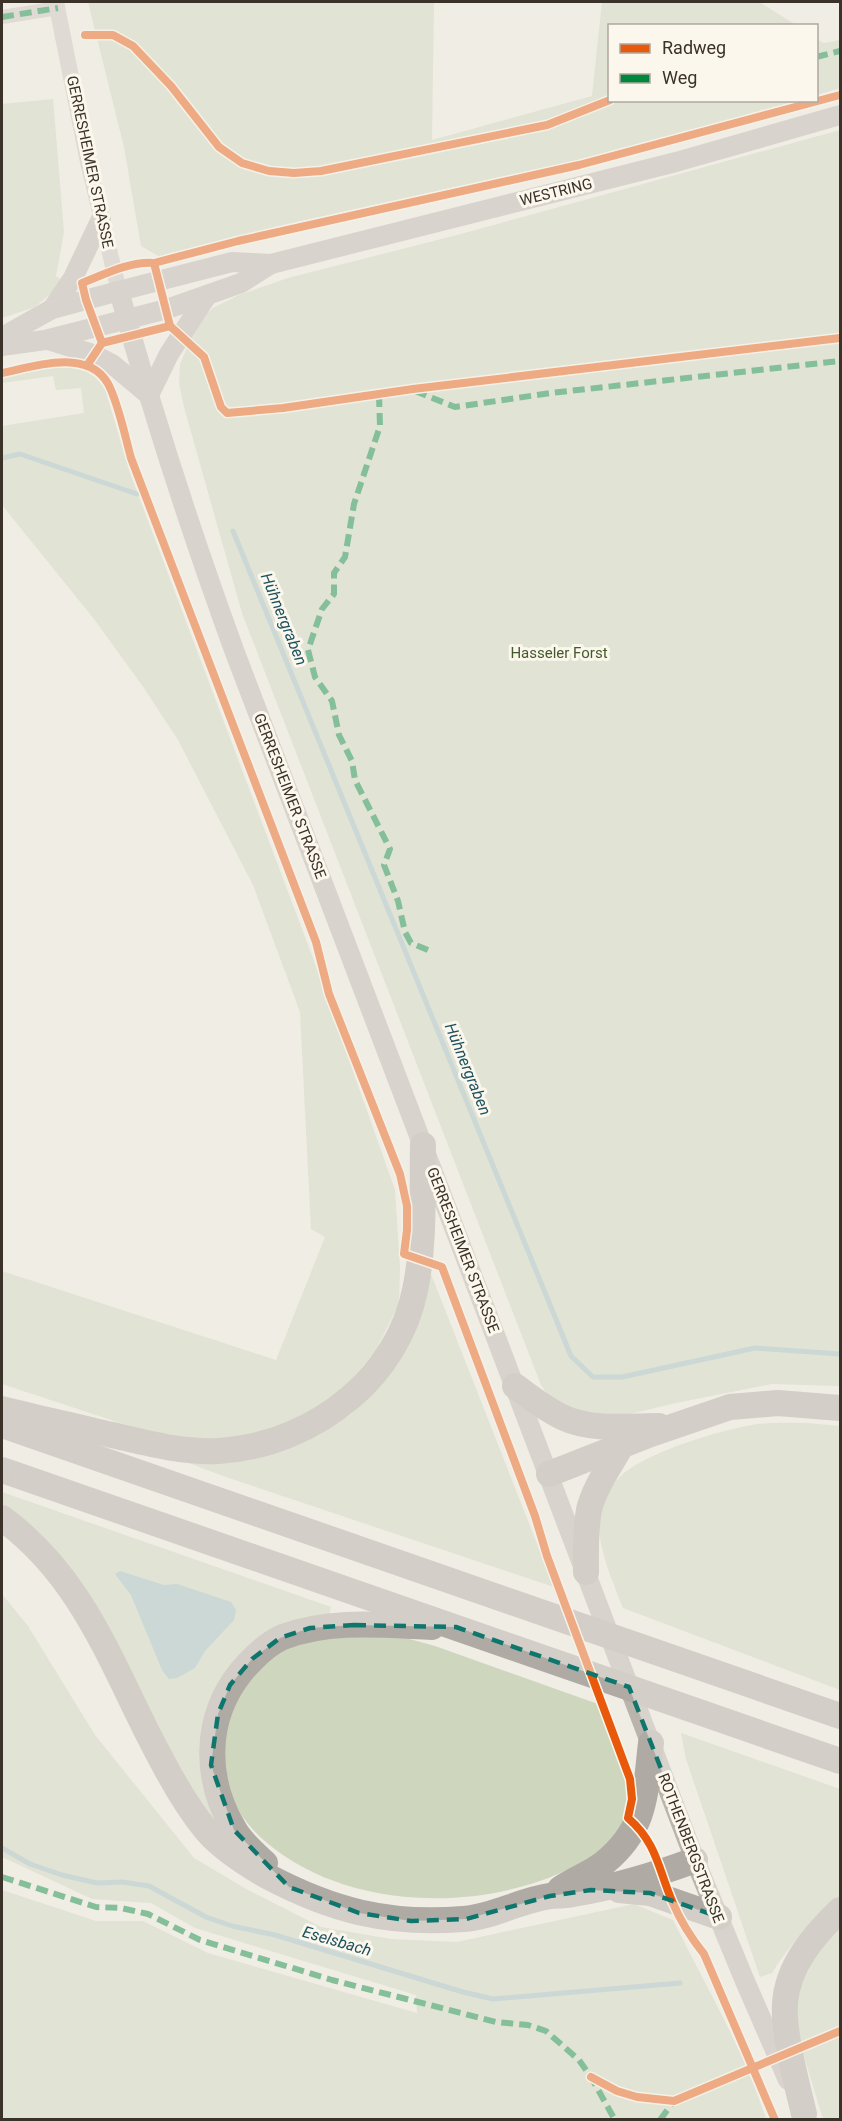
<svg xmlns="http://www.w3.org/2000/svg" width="842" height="2121" viewBox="0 0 842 2121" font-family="Roboto,sans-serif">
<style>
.green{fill:#ced7be}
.water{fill:#9fbec3}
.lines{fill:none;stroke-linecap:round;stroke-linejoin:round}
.stream{stroke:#9fbec3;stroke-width:5}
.minor{stroke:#c9c4bd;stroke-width:14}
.tertiary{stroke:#c9c4bd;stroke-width:16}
.secondary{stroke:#bab4ad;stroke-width:20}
.motorway{stroke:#afaba4;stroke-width:26}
.quiet{stroke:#00873e;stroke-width:6;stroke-dasharray:12 6;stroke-linecap:butt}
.cycleway-casing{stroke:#fbf7ed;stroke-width:11}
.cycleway{stroke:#e8590c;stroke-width:8}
.marked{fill:none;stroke:#0f766e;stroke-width:4.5;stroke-dasharray:12 8;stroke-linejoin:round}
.labels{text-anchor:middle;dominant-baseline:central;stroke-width:6;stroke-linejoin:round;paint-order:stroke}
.street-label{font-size:15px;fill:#3b322a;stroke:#fbf7ed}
.park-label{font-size:15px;fill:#435b2c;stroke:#fbf7ed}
.water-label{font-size:16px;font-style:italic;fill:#1c5260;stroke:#fbf7ed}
</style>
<rect width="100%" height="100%" fill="#f0ede5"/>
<g class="green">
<path d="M 88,2 L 434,2 L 432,140 L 592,96 L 602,2 L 759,2 L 796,25 L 610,26 L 610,100 L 796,101 L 583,159 L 287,224 L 160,257 L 141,246 L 124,147 Z"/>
<path d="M 816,39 L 824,43 L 840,40 L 840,88 L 817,95 Z"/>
<path d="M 53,99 L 64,232 L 56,276 L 64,282 L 35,307 L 2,318 L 2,104 Z"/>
<path d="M 840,130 L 840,1386 L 772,1384 L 676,1403 L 626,1415 L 598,1419 L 551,1399 L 541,1385 L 242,613 L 184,407 L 179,383 L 180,364 L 198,322 L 213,308 L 239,295 L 288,278 L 461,234 Z"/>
<path d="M 60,365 L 85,371 L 95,377 L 105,389 L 130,473 L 313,958 L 395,1190 L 400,1267 L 399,1304 L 375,1352 L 344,1388 L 310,1414 L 265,1434 L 207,1440 L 141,1430 L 2,1384 L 2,1271 L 276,1360 L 325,1237 L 311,1229 L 300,1012 L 253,885 L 178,740 L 144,688 L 94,619 L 2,505 L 2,426 L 84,413 L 81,388 L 56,390 L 53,376 L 2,383 L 2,376 Z"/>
<path d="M 431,1274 L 554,1587 L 223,1476 L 165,1454 L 328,1429 L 350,1415 L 376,1386 Z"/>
<path d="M 807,1423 L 840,1426 L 840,1690 L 623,1608 C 612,1579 597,1548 599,1516 C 600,1501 613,1483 624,1473 C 652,1451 717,1431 752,1425 C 769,1422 789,1423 807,1423 Z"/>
<path d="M 2,1492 L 331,1607 L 329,1616 L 302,1622 L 209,1723 L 240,1845 L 194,1803 L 124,1669 L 2,1508 Z"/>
<path d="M 2,1594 L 28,1626 L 95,1735 L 194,1858 L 248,1890 L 321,1927 L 391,1939 L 457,1942 L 634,1904 L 673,1920 C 705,1985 744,2050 766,2119 L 2,2119 L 2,1890 L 96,1921 L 143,1921 L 208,1953 L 417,2013 L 416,1995 L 195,1928 L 151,1903 L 92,1899 L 2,1857 Z"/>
<path d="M 395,1635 L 435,1646 L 598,1704 C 612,1739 636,1783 623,1822 C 615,1846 592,1857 571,1868 C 484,1911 360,1910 280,1853 C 252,1833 231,1809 226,1774 C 224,1752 224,1727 234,1707 C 238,1699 241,1690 247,1683 C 251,1677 258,1672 263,1667 C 301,1631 346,1636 395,1635 Z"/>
<path d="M 681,1733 L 840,1789 L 840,1898 C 813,1920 790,1943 772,1973 L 760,1977 L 686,1759 Z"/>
<path d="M 840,1924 L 840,2119 L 823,2119 L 796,2030 L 800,1981 L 811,1956 Z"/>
</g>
<path class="water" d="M 120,1571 L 164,1585 L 177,1584 L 231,1602 L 236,1610 L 234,1620 L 205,1651 L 195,1668 L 177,1678 L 169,1679 L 162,1670 L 131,1595 L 115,1574 Z"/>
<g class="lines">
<g class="stream">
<path d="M 2,458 L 20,454 L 137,494"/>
<path d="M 233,531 L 571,1356 L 593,1377 L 622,1377 L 755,1348 L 840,1354"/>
<path d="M 2,1848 L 30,1864 L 62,1875 L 97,1883 L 122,1882 L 149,1886 L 206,1917 L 232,1926 L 275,1935 L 463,1992 L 493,1999 L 680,1983"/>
</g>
<path class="minor" d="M 2,17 L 58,8"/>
<path class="tertiary" d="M 56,2 L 88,162 L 119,291"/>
<g class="secondary">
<path d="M 119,291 C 152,412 191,532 234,650 L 695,1860 L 744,1979 L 788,2080"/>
<path d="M 52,309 L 73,278 L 101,219"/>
<path d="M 2,337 L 52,309 L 119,291 L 232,262 L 271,264 L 676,162 L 840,115"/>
<path d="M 48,340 L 93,354 L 112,364 L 149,395"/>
<path d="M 2,346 L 45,340 L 167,309 L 241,283 L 271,264"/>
<path d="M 149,395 L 169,354 L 206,297"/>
</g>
<g class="motorway">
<path d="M 515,1386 C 530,1397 545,1409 562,1417 C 591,1431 628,1426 659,1426"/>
<path d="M 2,1409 C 38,1418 75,1426 112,1435 C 147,1443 183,1453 219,1451 C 268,1448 315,1428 351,1397 C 383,1370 407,1331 415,1290 C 425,1243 422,1193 423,1145"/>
<path d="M 2,1425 L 840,1716"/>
<path d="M 2,1470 L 840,1761"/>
<path d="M 549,1474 L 651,1434 L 730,1407 L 778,1403 L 840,1408"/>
<path d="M 2,1518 C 86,1580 113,1670 160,1757 C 173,1782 188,1808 206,1830 C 222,1849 246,1864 267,1876 C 333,1911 389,1925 463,1919 C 493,1917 521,1900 550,1896 C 558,1895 566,1896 573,1894 C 615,1887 655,1875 695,1860"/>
<path d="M 586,1572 C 586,1552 585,1530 589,1510 C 594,1488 610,1466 621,1446"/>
<path d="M 265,1863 C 254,1853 241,1842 234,1829 C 204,1779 204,1718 241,1672 C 252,1659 267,1644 283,1637 C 330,1619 383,1625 432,1627"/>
<path d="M 560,1889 C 574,1879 590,1874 604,1863 C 647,1828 645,1794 651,1743"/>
<path d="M 619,1890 L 650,1893 L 719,1917"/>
<path d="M 804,2114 C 797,2084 783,2034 785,2004 C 787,1966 814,1935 840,1910"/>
</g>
<g class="quiet">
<path d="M 2,17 L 58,8"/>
<path d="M 816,57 L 840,51"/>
<path d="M 415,391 L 455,407 L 551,393 L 840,361"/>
<path d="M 379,395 L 380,426 L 354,504 L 345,557 L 334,573 L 334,594 L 322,609 L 308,650 L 315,677 L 332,701 L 339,735 L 352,761 L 355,780 L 390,849 L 384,865 L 398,901 L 405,932 L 411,943 L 428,950"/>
<path d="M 2,1877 L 96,1907 L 121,1908 L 148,1914 L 200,1940 L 332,1980 L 496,2022 L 528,2025 L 546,2031 L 579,2060 L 591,2077 L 615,2120"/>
<path d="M 660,2120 L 674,2101"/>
</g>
<defs>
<g id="cycleway">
<path d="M 85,35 L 113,35 L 133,46 L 171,86 L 219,147 L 242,163 L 269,171 L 294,173 L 321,171 L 547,125 L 610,100"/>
<path d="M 154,263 L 170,326 L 204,357 L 221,407 L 227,413 L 283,408 L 413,389 L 840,338"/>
<path d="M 102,343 L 86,300 L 82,283 C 105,274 131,261 154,263 L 238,241 L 579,165 L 840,95"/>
<path d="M 88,364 L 102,343 L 170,326"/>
<path d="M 2,373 C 36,366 94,346 111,390 C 120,411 125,436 131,458 L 316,942 L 329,994 L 400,1174 L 407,1206 L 407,1230 L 404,1254 L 442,1267 L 535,1516 L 547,1556 L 630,1779 L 632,1799 L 628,1818 C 657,1843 658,1868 672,1901 C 680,1920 691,1938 704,1954 L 775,2120"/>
<path d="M 591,2077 L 617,2091 L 637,2097 L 674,2101 L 840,2031"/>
</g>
</defs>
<use href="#cycleway" class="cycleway-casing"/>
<use href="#cycleway" class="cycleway"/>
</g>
<path d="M0 0H842V2121H0ZM 354,1625 L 456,1627 L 629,1687 L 719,1917 L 650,1893 L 591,1890 L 550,1896 L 466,1919 L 411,1921 L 359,1913 L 289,1887 L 234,1830 L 211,1765 L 218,1714 L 230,1685 L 252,1659 L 280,1638 L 310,1628 Z" fill="#f0ede5" fill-opacity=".55" fill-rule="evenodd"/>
<path class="marked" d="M 354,1625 L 456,1627 L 629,1687 L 719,1917 L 650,1893 L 591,1890 L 550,1896 L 466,1919 L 411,1921 L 359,1913 L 289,1887 L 234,1830 L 211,1765 L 218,1714 L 230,1685 L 252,1659 L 280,1638 L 310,1628 Z"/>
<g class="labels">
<g class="street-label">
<text transform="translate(90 162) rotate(78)">GERRESHEIMER STRASSE</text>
<text transform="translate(556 192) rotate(-14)">WESTRING</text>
<text transform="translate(290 796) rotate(69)">GERRESHEIMER STRASSE</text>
<text transform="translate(463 1250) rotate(69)">GERRESHEIMER STRASSE</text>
<text transform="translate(691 1848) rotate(69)">ROTHENBERGSTRASSE</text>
</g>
<g class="park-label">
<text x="559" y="653">Hasseler Forst</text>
</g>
<g class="water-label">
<text transform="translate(284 619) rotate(68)">Hühnergraben</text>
<text transform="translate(468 1069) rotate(68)">Hühnergraben</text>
<text transform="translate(337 1941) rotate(16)">Eselsbach</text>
</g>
</g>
<rect width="842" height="2121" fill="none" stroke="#3b322a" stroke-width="6"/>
<rect x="608" y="24" width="210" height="78" fill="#fbf7ed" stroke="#aea89f" stroke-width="1.5"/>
<rect x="620" y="44" width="30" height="9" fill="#e8590c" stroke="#aea89f" stroke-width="1.5"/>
<text x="662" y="54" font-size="18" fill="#3b322a">Radweg</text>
<rect x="620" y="74" width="30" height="9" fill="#00873e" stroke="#aea89f" stroke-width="1.5"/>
<text x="662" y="84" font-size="18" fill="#3b322a">Weg</text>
</svg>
